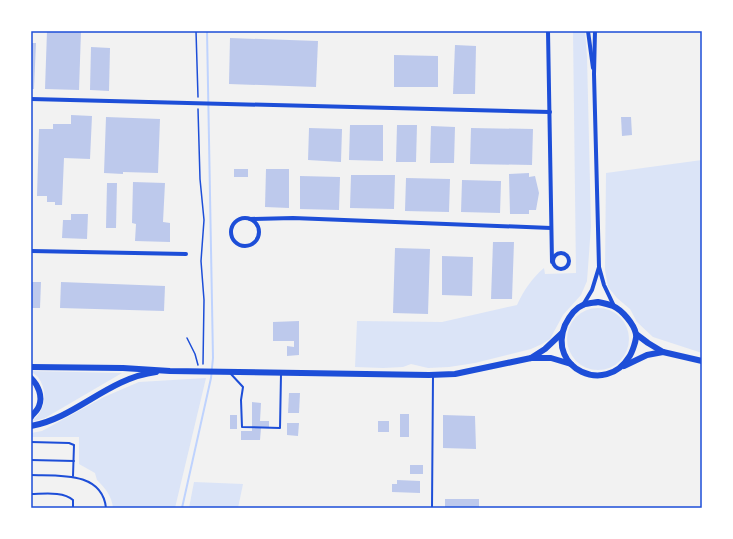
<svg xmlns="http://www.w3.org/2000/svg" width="733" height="539" viewBox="0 0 733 539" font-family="Mulish,sans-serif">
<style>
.green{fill:#dbe4f7}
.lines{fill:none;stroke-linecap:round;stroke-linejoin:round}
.stream{stroke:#bfd3fe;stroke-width:2}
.building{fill:#bdc9ec}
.path{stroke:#1d4ed8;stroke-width:1.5}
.service{stroke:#1d4ed8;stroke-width:2}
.minor{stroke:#1d4ed8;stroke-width:4}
.secondary{stroke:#1d4ed8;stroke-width:6}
.neatline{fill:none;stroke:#1d4ed8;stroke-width:1.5}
</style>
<rect width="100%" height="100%" fill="#f2f2f2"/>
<g class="green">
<path d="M 573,31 L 585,31 L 587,56 L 591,226 L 587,281 L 581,295 L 563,315 L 550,339 L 542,344 L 531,349 L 475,363 L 449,367 L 428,368 L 411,364 L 403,367 L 383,368 L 355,367 L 357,321 L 442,322 L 517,305 C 524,290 532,278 544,268 L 545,274 L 576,273 Z"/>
<path d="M 702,160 L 702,353 L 653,337 L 637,322 L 630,309 L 617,298 L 608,287 L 605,270 L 606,173 Z"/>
<circle cx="598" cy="339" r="31"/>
<path d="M 31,371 L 122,373 L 45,418 L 31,422 C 33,419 36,418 38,415 C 47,404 46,388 38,377 C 36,375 33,373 31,371 Z"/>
<path d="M 206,378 L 175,508 L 113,508 C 112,496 105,488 97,480 L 95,473 L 79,464 L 79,437 L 31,437 L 31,433 L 42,431 L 104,397 L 139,382 Z"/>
<path d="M 194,482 L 243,484 L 238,508 L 189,508 Z"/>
</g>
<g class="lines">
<path class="stream" d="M 182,508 L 211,378 L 213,358 L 207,31"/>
</g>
<g class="building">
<path d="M 47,31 L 81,31 L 79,90 L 45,89 Z"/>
<path d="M 230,38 L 318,41 L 316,87 L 229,84 Z"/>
<path d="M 31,43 L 36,43 L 34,89 L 31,89 Z"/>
<path d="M 455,45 L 476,46 L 475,94 L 453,94 Z"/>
<path d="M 91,47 L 110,48 L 109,91 L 90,90 Z"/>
<path d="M 394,55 L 438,56 L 438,87 L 394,87 Z"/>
<path d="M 71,115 L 92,116 L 90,159 L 64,158 L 62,205 L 55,205 L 55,202 L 47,202 L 47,196 L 37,196 L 39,129 L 53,129 L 53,124 L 71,124 Z"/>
<path d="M 106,117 L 160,119 L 158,173 L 123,172 L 123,174 L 104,173 Z"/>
<path d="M 621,117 L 631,117 L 632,135 L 622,136 Z"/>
<path d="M 350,125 L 383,125 L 383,161 L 349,160 Z"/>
<path d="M 397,125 L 417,125 L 416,162 L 396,162 Z"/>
<path d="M 431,126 L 455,127 L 454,163 L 430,163 Z"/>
<path d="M 309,128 L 342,129 L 341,162 L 308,160 Z"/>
<path d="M 471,128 L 533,129 L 532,165 L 470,164 Z"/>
<rect x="234" y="169" width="14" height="8"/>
<path d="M 266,169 L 289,169 L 289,208 L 265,207 Z"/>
<path d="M 529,173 L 529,177 L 535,176 L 539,193 L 536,210 L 529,210 L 529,214 L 510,214 L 509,174 Z"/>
<path d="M 351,175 L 395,175 L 394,209 L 350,208 Z"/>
<path d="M 300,176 L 340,177 L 339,210 L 300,209 Z"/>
<path d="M 406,178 L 450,179 L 449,212 L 405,211 Z"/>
<path d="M 462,180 L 501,181 L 500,213 L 461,212 Z"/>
<path d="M 133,182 L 165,183 L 163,222 L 170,223 L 170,242 L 135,241 L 136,224 L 132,223 Z"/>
<path d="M 107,183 L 117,183 L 116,228 L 106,228 Z"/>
<path d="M 71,214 L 88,214 L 87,239 L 62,238 L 63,220 L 71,220 Z"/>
<path d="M 493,242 L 514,242 L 512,299 L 491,299 Z"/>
<path d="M 395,248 L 430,249 L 428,314 L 393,313 Z"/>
<path d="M 442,256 L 473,257 L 472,296 L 442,295 Z"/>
<path d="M 31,282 L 41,282 L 40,308 L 31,308 Z"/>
<path d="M 61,282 L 165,286 L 164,311 L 60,308 Z"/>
<path d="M 299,321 L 299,355 L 287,356 L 287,346 L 294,347 L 294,341 L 273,341 L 273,322 Z"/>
<path d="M 289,393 L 300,393 L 299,413 L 288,413 Z"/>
<path d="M 252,402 L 261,403 L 260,421 L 269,421 L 269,428 L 261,428 L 260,440 L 241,440 L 241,431 L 252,431 Z"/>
<rect x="400" y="414" width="9" height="23"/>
<rect x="230" y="415" width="7" height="14"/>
<path d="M 443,415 L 475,416 L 476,449 L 443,448 Z"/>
<rect x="378" y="421" width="11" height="11"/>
<path d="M 287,423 L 299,423 L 298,436 L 287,435 Z"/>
<rect x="410" y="465" width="13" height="9"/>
<path d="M 397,480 L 420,481 L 420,493 L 392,492 L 392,484 L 397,484 Z"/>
<rect x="445" y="499" width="34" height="9"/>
</g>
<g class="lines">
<g class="path">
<path d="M 196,31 L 198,97"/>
<path d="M 198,109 L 200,179 L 204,220 L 201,261 L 204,300 L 203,364"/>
<path d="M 187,338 L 195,354 L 198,365"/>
</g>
<g class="service">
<path d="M 230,373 L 243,387 L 241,400 L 242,427 L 280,428 L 281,374"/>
<path d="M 31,442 L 69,443 L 74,445 L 73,476"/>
<path d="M 31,460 L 74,461"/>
<path d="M 31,475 C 58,476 102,471 106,508"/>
<path d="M 31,494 C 43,494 63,491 73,500 L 73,508"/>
<path d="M 432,508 L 433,376"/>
</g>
<g class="minor">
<path d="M 548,31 L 552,262"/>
<path d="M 588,31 L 593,68"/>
<path d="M 595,31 L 594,74 L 599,267 L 604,285 L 614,306"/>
<path d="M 31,99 L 550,112"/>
<circle cx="245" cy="232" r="14"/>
<path d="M 250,219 L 293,218 L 551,228"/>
<path d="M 31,251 L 186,254"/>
<circle cx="561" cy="261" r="8"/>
<path d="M 583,305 L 592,290 L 599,267"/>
</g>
<g class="secondary">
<path d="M 598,302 C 603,303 608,304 613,306 C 622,310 634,324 636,334 C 637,339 632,353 629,357 C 606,395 547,369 565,325 C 569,317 575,308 583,305 C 587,303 594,303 598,302 Z"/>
<path d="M 636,334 L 648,343 L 663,352 L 702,361"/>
<path d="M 531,358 L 545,349 L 562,333"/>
<path d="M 624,366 L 647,355 L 663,352"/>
<path d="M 31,367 L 123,368 L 170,371 L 429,375 L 455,374 L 531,358 L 551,358 L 571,364"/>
<path d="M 31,378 C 38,385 43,396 39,406 C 38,410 33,414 31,417"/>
<path d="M 31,426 C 76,418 108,378 156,372"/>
</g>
</g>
<rect width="733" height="539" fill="none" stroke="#ffffff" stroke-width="64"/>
<rect x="32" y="32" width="669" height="475" class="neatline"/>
</svg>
